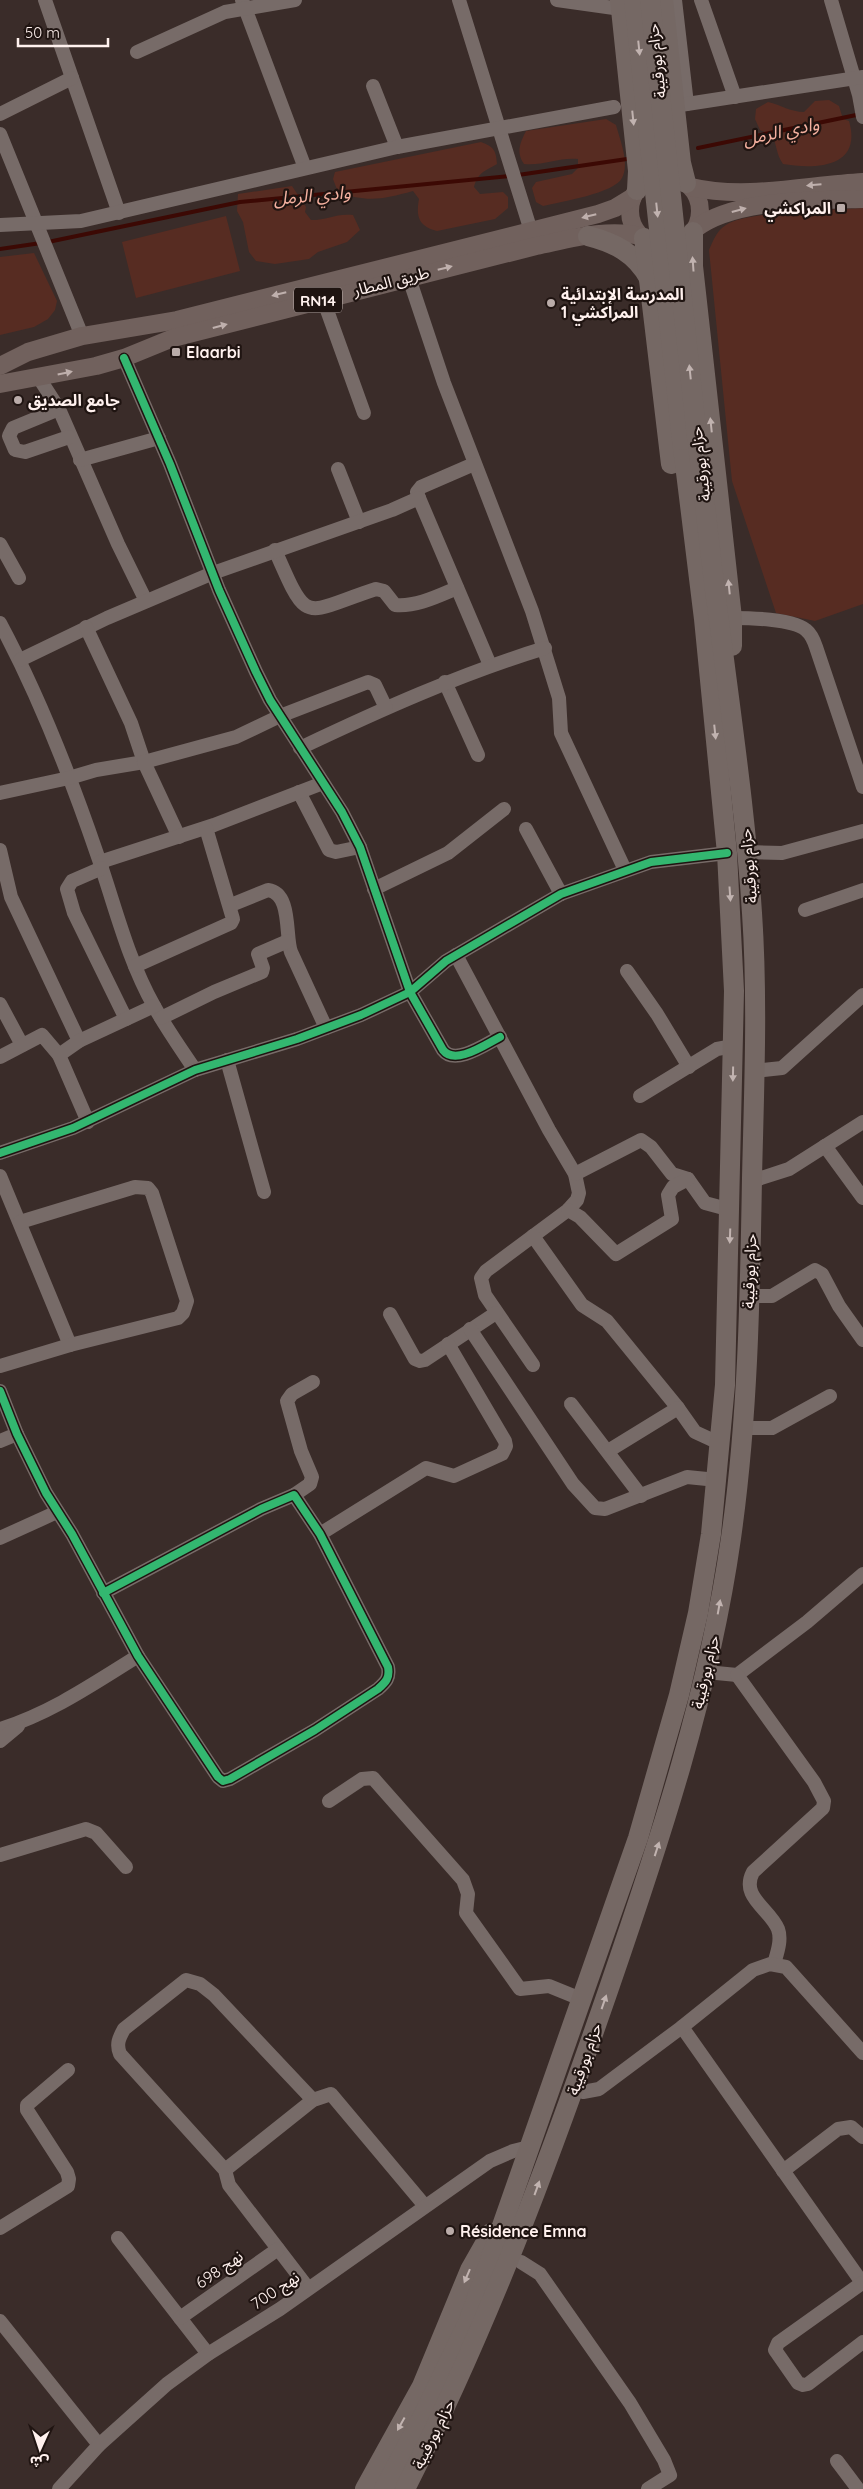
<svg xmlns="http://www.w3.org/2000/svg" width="863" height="2489" viewBox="0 0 863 2489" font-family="Quicksand,'Noto Sans Arabic',sans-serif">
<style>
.green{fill:#572c22}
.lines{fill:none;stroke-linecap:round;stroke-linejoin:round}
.stream{stroke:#3c0904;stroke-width:4}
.minor{stroke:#776b68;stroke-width:14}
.major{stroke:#71615d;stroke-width:18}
.highway{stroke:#756864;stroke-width:20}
.highway-bridge{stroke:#756864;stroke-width:20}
.cycleway-casing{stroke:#1f1411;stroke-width:11}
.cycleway{stroke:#33b770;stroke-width:8}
.oneway{fill:#c1b3b0}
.oneway2{fill:#bfb0ad}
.poi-dot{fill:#baaca9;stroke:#1f1411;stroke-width:2}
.labels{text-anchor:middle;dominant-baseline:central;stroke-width:4.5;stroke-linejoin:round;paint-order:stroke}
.shield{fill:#1f1411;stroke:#bcafac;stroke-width:1}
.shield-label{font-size:15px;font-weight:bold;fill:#fff1ee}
.street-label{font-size:16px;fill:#fff1ee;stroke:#1f1411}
.poi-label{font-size:16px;font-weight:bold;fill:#fff1ee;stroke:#1f1411;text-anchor:start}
.water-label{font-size:18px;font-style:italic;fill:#f4b09f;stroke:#1f1411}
</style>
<rect width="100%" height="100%" fill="#3a2c29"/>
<g class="green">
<path d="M 829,100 L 839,106 L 843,119 L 849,121 C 863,169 813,169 783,164 C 776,154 777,145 772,135 L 760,130 L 755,119 L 756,109 L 768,102 C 781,105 791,112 804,112 L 815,101 Z"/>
<path d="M 606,119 L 616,125 C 620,140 630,164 622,178 C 615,193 560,202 543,206 L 536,202 L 532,188 L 536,182 L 572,174 L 578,168 L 578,159 C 560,157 543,166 524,164 C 516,152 520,143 526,131 Z"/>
<path d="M 481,142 C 494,147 496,150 497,164 C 485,171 478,172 474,187 L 480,194 L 503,192 L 508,197 L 508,208 L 495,219 L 437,231 C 418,226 416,216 419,199 L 413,191 C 384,199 367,203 338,192 L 333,179 L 335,172 Z"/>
<path d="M 292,186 L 306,207 L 305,212 L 311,220 C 328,220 336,213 353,215 L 360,230 L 347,242 L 318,252 L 309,259 L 275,264 L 256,261 L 249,252 L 243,222 L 237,211 L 238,194 Z"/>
<path d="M 863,208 L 863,604 L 815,621 L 776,613 L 732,481 L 709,250 C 713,241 717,230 726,225 C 746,211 835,210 863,208 Z"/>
<path d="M 226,216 L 240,271 L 136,298 L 122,242 Z"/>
<path d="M 34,253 L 57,301 L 55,310 L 48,319 L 34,327 L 0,335 L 0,257 Z"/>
</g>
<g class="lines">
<g class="stream">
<path d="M 698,148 L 861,114"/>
<path d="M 518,175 L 627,159"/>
<path d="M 48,242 L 240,202 L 511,176"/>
<path d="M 0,249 L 41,243"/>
</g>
<g class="minor">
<path d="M 45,0 L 119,213"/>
<path d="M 242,0 L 305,168"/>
<path d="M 459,0 L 531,231"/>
<path d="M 557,0 L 621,9"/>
<path d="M 675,0 L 687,104"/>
<path d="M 701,0 L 735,97"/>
<path d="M 831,0 L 859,95 L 863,117"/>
<path d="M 137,52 L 225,12 L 295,0"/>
<path d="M 373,86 L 397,147"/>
<path d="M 674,106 L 863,77"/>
<path d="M 0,114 L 72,78"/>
<path d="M 0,134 L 82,336"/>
<path d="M 0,225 L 81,221 L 397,147 L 614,107"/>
<path d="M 406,269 L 444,383 L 532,611 L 559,698 L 561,733 L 625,870"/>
<path d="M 323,299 L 364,413"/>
<path d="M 124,358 L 170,464 L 219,590 L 256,672 L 270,700 L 342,812 L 360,847 L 410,992 L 443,1050 C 455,1066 486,1044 500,1037"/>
<path d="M 39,378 L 59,409 L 118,544 L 146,601"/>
<path d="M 59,409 L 13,428 L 9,436 L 15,450 L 25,452 L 69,437"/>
<path d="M 80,460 L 159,438"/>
<path d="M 338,469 L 359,522"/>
<path d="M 419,498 L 417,492 L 421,487 L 474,464"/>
<path d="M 0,544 L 19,578"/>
<path d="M 275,550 C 309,628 302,613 376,589 L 384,591 L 395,605 C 416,607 438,596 457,588"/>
<path d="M 732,618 C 749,618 793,619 806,630 C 811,634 814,641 816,647 L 863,787"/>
<path d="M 0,623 C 39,696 70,775 97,854 C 115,905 127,958 154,1006 C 166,1028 181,1049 195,1070"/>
<path d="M 20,660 L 107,618 L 213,573 L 392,510 L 419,498 L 490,665"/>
<path d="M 445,682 L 478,755"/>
<path d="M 300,748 C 380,710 460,674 545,648"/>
<path d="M 299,792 L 329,850 L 336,852 L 360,847"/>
<path d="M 0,793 L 69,778 L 96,770 L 144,762 L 131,723 L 86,627"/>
<path d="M 526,829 L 561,894"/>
<path d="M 179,837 L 144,762 L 236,737 L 280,716 L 368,682 L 375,685 L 386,708"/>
<path d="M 0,850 L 11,897 L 79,1041"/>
<path d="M 748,852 L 782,853 L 863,831"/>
<path d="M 100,862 L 214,825 L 323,783"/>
<path d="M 102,868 L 72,881 L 67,889 L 74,913 L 126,1019"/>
<path d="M 374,889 L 448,853 L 504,809"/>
<path d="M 231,905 L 268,890 C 292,893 285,936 291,952 L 326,1028"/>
<path d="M 805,910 L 863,890"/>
<path d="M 456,955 L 549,1130 L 575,1174 L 579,1193 L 577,1200 L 568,1210 L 486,1271 L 481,1278 L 485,1295 L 533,1365"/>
<path d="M 135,966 L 222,927 L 231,923 L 233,919 L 206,828"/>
<path d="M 627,971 L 657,1014 L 689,1067"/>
<path d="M 0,1004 L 22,1045"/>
<path d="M 161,1018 L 214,992 L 262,972 L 263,968 L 258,954 L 288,941"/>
<path d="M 0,1057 L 42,1035 L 59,1055"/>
<path d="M 227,1060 L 264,1192"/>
<path d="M 754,1071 L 782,1068 L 863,995"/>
<path d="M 640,1096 L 717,1049 L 733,1046"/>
<path d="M 88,1122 L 59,1055 L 79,1041 L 154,1006"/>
<path d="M 825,1146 L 863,1198"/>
<path d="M 0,1153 L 73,1128 L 195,1070 L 297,1039 L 361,1015 L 410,992 L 446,961 L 561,894 L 651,862 L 727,853"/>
<path d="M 575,1174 L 641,1140 L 651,1147 L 672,1174 L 688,1179 L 705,1203 L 731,1210"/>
<path d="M 0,1176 L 70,1345"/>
<path d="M 752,1181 L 789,1169 L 863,1122"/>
<path d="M 568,1210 L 580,1217 L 616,1254 L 672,1219 L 668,1195 L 673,1187 L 688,1179"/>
<path d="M 533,1236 L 582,1305 L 607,1321 L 678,1408 L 695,1432 L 721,1444"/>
<path d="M 749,1296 L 772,1296 L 815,1270 L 822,1274 L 839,1306 L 863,1340"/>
<path d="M 390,1314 L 415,1359 L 420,1361 L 425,1360 L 496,1313"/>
<path d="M 470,1329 L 573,1484 L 595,1508 L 605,1509 L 687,1477 L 717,1480"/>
<path d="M 0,1366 L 70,1345 L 178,1318 L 183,1313 L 187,1301 L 152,1193 L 148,1188 L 135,1187 L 20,1222"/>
<path d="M 0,1391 L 17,1434 L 46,1493 L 72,1534 L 138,1656 L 218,1777 L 223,1781 L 230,1779 L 315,1730 L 378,1689 C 386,1682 390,1678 388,1667 L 320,1534 L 294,1495 L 261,1509 L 103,1593"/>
<path d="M 571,1404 L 641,1496"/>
<path d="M 743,1428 L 772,1428 L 830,1396"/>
<path d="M 0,1441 L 17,1434"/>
<path d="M 608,1451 L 678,1408"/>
<path d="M 294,1495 L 310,1484 L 312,1477 L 301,1451 L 287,1401 L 292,1394 L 313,1382"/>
<path d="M 320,1534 L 426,1468 L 454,1476 L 502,1454 L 506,1446 L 505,1441 L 448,1344"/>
<path d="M 0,1538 L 57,1512"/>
<path d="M 706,1672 L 737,1675 L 807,1622 L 863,1574"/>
<path d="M 737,1675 L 814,1782 L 824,1801 L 823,1808 L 753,1872 C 740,1897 769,1908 778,1929 C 782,1940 777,1953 774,1964"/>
<path d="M 0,1729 C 51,1713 93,1684 138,1656"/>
<path d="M 0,1741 L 18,1726"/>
<path d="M 329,1801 L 362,1779 L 373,1778 L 463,1880 L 468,1894 L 466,1913 L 520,1989 L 549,1986 L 581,1999"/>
<path d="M 0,1855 L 86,1829 L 96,1833 L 126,1867"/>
<path d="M 682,2027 L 863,2284"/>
<path d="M 574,2090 L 583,2092 L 599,2089 L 682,2027 L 753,1970 L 770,1964 L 786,1967 L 863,2053"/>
<path d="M 225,2170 L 313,2100 L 331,2094 L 425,2206"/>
<path d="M 783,2171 L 838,2129 L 851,2127 L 863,2137"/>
<path d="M 0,2228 L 68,2186 L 69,2179 L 67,2172 L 27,2110 L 27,2105 L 68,2070"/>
<path d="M 118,2238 L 208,2354"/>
<path d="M 521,2262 L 540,2274 L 630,2403 L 664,2460 L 670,2475 L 648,2489"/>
<path d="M 862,2283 L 778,2343 L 775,2350 L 798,2383 L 803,2385 L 808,2384 L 863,2342"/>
<path d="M 308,2288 L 229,2185 L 225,2170 L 120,2054 C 116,2044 119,2038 124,2029 L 186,1980 L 200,1984 L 214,1995 L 313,2100"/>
<path d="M 180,2318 L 278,2249"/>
<path d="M 0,2321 L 99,2445"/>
<path d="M 837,2461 L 858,2489"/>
<path d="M 59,2489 L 99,2445 L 167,2384 L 208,2354 L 280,2309 L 490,2161 L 513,2151 L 529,2147"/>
</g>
<g class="major">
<circle cx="665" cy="211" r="35"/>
<path d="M 691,187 C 745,200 807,185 863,182"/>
<path d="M 695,229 C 733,199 815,200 863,199"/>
<path d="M 0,366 L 28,352 L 82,336 L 177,320 L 531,231 L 598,214 L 615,208 L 633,197"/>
<path d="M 0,384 L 96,366 L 124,358 L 173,338 L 536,246 C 570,239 606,228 641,236"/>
</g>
<g class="highway">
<path d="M 620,0 L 638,171 L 637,190"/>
<path d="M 663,0 L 681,163 L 686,183"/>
<path d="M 693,232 L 693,266 L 732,618 L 732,646"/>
<path d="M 588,236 C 615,243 635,253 649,278"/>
<path d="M 644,238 L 671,464"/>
<path d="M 365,2489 L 422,2386 L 470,2270 L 491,2233"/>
<path d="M 384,2489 L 422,2418 L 469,2320 L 638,1838 L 679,1695 L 698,1613 L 711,1534 L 725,1385 L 734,991 L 727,853 L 704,619 L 682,440"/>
<path d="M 405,2489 C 487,2328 550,2159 609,1988 C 660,1840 709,1693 731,1538 C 748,1419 750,1298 752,1178 C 754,1090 758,1001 752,913 C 746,817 732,723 720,628 C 711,565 705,501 697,438"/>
</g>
<g class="highway-bridge">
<path d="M 634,0 L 682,440"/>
<path d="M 650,0 L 697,438"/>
</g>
<defs>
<g id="cycleway">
<path d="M 124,358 L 170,464 L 219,590 L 256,672 L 270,700 L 342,812 L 360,847 L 410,992 L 443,1050 C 455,1066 486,1044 500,1037"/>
<path d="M 0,1153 L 73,1128 L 195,1070 L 297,1039 L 361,1015 L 410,992 L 446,961 L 561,894 L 651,862 L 727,853"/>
<path d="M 0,1391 L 17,1434 L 46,1493 L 72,1534 L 138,1656 L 218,1777 L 223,1781 L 230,1779 L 315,1730 L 378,1689 C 386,1682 390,1678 388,1667 L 320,1534 L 294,1495 L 261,1509 L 103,1593"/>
</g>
</defs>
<use href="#cycleway" class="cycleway-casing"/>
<use href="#cycleway" class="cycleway"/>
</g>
<defs><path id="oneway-solid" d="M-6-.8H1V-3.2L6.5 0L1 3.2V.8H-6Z" transform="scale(1.25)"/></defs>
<g class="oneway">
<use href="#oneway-solid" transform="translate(639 48) rotate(84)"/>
<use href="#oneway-solid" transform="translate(633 118) rotate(84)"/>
<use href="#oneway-solid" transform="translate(657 210) rotate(84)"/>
<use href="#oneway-solid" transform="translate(693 264) rotate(-94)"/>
<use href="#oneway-solid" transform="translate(690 372) rotate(-96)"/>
<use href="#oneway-solid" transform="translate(711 425) rotate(-96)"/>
<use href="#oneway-solid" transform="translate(729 587) rotate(-96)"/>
<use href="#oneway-solid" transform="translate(715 732) rotate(84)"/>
<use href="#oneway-solid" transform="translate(730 894) rotate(86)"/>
<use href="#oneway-solid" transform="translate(733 1074) rotate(91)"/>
<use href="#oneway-solid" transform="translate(730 1236) rotate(92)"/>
<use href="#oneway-solid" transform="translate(719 1607) rotate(-80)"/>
<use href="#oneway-solid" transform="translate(657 1849) rotate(-72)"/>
<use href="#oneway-solid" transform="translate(604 2002) rotate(-71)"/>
<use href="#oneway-solid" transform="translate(537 2188) rotate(-70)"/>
<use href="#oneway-solid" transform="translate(467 2276) rotate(113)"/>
<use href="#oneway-solid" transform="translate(401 2424) rotate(119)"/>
</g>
<g class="oneway2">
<use href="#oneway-solid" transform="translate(814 185) rotate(175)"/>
<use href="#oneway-solid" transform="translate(739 210) rotate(-15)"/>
<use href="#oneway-solid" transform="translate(589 216) rotate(166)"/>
<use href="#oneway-solid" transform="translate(445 268) rotate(-14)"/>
<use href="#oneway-solid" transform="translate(279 294) rotate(166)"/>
<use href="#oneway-solid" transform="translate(220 326) rotate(-15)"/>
<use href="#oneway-solid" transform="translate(65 373) rotate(-12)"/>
</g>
<g class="poi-dot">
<rect x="836" y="203" width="10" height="10" rx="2.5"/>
<circle cx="551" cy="303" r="5"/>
<rect x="171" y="347" width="10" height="10" rx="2.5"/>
<circle cx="18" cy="400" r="5"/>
<circle cx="450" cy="2231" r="5"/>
</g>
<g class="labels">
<rect class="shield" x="294" y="287.5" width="48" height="25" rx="4"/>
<g class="shield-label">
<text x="318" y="300">RN14</text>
</g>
<g class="street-label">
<text transform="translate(656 61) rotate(-96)">حزام بورقيبة</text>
<text transform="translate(391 281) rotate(-14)">طريق المطار</text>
<text transform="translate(700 464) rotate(-97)">حزام بورقيبة</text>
<text transform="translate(748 866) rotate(-95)">حزام بورقيبة</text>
<text transform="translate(749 1271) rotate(-88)">حزام بورقيبة</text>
<text transform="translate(705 1672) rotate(-77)">حزام بورقيبة</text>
<text transform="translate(584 2059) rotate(-71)">حزام بورقيبة</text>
<text transform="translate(219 2269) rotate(-35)">نهج 698</text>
<text transform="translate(275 2290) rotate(-34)">نهج 700</text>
<text transform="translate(433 2434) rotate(-64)">حزام بورقيبة</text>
</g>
<g class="poi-label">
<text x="831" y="208" text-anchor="end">المراكشي</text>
<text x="561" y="294">المدرسة الإبتدائية<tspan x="561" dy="18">المراكشي 1</tspan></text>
<text x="186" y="352">Elaarbi</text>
<text x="28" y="400">جامع الصديق</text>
<text x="460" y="2231">Résidence Emna</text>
</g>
<g class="water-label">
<text transform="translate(781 131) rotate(-12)">وادي الرمل</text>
<text transform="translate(312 195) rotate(-5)">وادي الرمل</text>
</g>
</g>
<g transform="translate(40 2449) rotate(183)" stroke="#1f1411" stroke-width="4" paint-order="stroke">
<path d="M0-4L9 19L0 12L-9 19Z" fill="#fff1ee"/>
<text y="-8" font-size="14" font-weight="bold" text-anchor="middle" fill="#fff1ee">ش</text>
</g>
<path d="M18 38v8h90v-8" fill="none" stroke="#fff1ee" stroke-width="2.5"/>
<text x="25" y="38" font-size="15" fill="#fff1ee" stroke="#1f1411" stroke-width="4" paint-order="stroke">50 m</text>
</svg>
